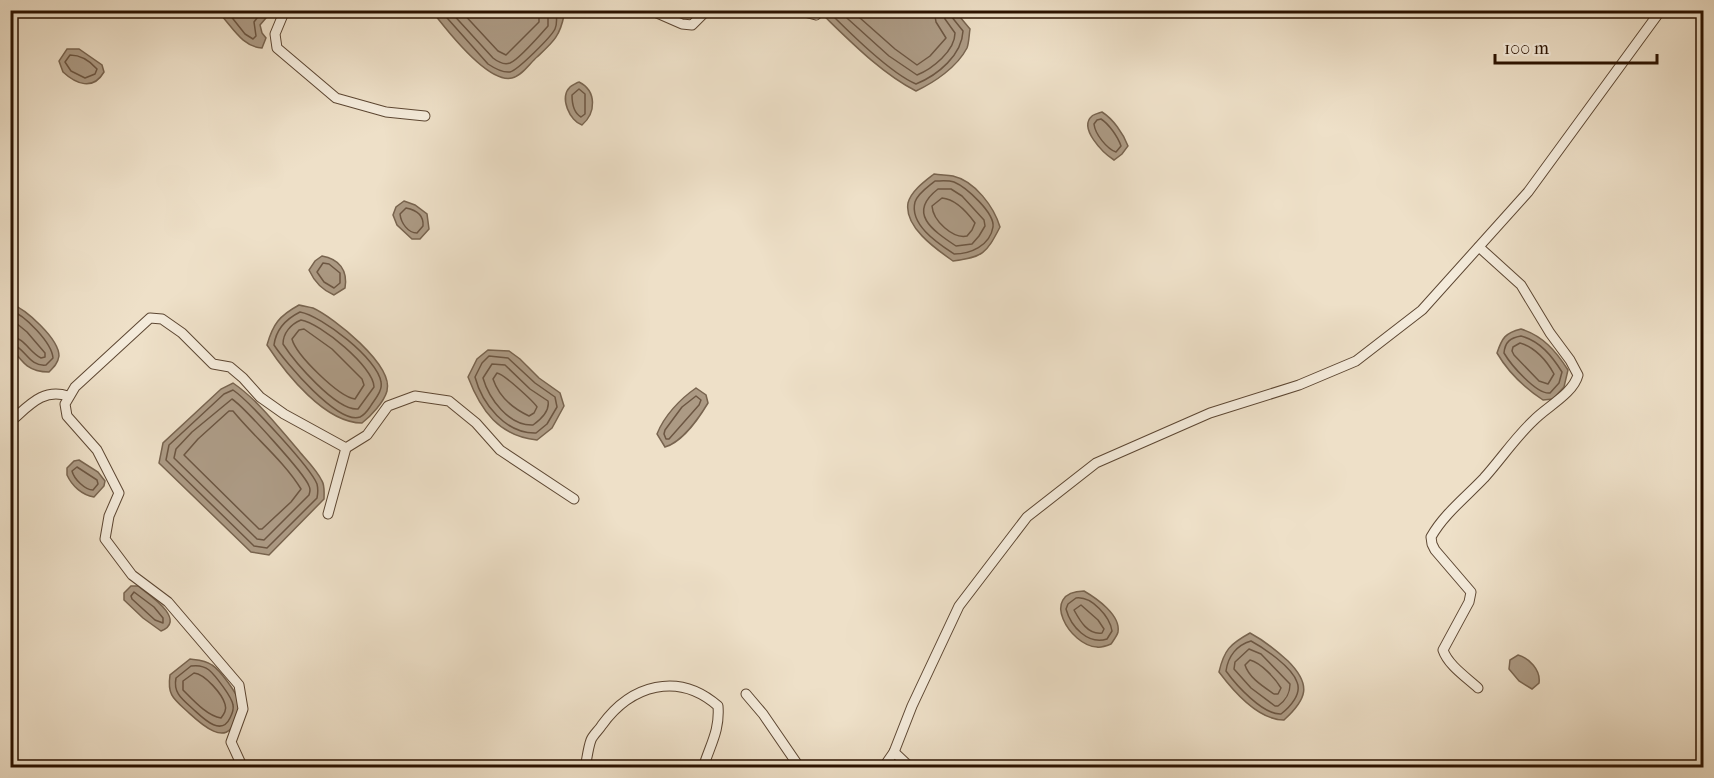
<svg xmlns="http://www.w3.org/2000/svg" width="1714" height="778" viewBox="0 0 1714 778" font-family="'IM FELL French Canon',serif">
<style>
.water{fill:#ac9a84;stroke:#78644f;stroke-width:1.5}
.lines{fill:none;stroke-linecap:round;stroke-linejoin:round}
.shore{stroke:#6c5642;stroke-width:1.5}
.minor-casing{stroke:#5c4632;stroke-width:11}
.minor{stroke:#f4ebdb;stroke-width:9}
</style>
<rect width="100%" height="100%" fill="#eee0c8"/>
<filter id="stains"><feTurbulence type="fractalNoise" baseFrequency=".00333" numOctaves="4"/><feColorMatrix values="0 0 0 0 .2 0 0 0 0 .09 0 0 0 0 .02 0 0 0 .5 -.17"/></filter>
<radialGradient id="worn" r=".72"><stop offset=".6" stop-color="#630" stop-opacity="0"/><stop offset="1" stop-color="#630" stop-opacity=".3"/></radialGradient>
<g class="water">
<path d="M 560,10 L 564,15 C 560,37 552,43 537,57 C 530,63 522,76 512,78 C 488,84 445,28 432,11 Z"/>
<path d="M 217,11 L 272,11 L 260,25 L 262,33 L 266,38 L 262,48 C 241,47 231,24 217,11 Z"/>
<path d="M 821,11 L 955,11 L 970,29 C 969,35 969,43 967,48 C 957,67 935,82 916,91 C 881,73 850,41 822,14 Z"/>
<path d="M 67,49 L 79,49 L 102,65 L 104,72 C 93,91 76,84 63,72 L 59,61 Z"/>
<path d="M 579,82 C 597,91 596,113 582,125 C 570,121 559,98 570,87 C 571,86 578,82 579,82 Z"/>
<path d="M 1102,112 C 1113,119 1123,133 1128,146 L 1122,154 L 1114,160 C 1103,153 1078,128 1092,116 C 1093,115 1101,112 1102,112 Z"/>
<path d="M 934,174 C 940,175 947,175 953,176 C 975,181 994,207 1000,227 C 986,254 983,257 953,261 C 936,249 904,227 908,203 C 911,191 925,181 934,174 Z"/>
<path d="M 404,201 L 415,205 L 427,214 L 429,229 L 420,239 L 412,239 L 397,225 L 393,215 L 396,207 Z"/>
<path d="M 322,256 C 339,259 348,270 345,288 L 334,295 C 322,290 314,281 309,270 L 315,261 Z"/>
<path d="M 11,304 C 26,309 59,339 59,356 C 58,363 54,367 49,372 C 28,372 22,362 11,347 Z"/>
<path d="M 299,305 C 303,306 309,307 313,308 C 333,317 394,365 387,391 C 384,402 371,416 362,423 C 325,423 286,374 267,345 C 273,324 279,316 299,305 Z"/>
<path d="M 1521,329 C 1543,336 1556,351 1568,370 L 1564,387 L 1553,399 L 1543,400 C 1525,388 1508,372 1497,353 C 1502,338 1505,333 1521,329 Z"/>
<path d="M 488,350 L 509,351 L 520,359 L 539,378 L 560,393 L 564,406 L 552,428 L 537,440 C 499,436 481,411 468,377 L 477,359 Z"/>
<path d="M 233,383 C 259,401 278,427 299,451 C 307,461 316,469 322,481 C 325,486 324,493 324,499 L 269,555 L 251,552 L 159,463 L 163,443 L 221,389 Z"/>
<path d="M 696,388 L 706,395 L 708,403 C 699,418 682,442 665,447 L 657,434 C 664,416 680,399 696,388 Z"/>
<path d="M 79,460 L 98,472 L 105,481 L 104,486 L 94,497 C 82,495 72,486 67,475 L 67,468 L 74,461 Z"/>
<path d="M 131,586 L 138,586 C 148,594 188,620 161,631 L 143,618 L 124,600 L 124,593 Z"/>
<path d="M 1084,591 C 1096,598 1121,615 1118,632 C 1117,636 1113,641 1111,644 C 1106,646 1101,648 1097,647 C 1070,646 1038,592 1084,591 Z"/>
<path d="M 1250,633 C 1265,641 1276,650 1288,661 C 1312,685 1307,699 1284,720 C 1258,720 1234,692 1219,672 C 1224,650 1230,644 1250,633 Z"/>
<path d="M 1518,655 C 1529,658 1541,670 1539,683 L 1532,689 L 1519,681 L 1509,669 L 1510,660 Z"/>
<path d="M 190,659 C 198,660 205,660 212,665 C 220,670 237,693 239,702 C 240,708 237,714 235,720 C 227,748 201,724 189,713 C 174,699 167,696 170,675 Z"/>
</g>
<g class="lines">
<g class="shore">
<path d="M 226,10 L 245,34 L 253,39 L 256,36 L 254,22 L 263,10"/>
<path d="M 440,10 L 488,64 C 494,68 502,73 510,72 C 518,70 551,37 555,29 C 558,23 556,16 556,10"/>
<path d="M 449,10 L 493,58 C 498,62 504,65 510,63 C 518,60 541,34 548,26 L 548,10"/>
<path d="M 460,10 L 498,51 L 506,55 L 539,22 L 539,10"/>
<path d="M 827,10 C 848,31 890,73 916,84 C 938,75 962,55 963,31 L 951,16 L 951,10"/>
<path d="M 838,10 L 889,56 L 917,75 C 932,69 955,51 955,33 L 945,19 L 943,10"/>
<path d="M 851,10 L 895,49 L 917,65 L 930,56 L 946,38 L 936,22 L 934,10"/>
<path d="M 70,55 C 81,55 90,61 97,69 L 95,74 L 85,78 L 71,71 L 65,62 Z"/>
<path d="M 579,89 L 585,94 L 585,114 L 581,117 C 574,113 572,103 572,95 Z"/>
<path d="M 1097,120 L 1101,119 C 1109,124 1118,137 1121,146 L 1116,152 C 1107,149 1095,134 1094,124 Z"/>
<path d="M 935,181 C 941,181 948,180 954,182 C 966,187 995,213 993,227 C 990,246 970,254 954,254 C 939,244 909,225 915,202 C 918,193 928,187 935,181 Z"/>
<path d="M 938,189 L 951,189 L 962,196 L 984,220 L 985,226 L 979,236 L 972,244 L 956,246 C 932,230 907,213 938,189 Z"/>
<path d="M 942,198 C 955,199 967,212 975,223 L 972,230 L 967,236 C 953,239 933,221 932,206 Z"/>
<path d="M 406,208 C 416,210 424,215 423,226 L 417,233 C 408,233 401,223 400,214 Z"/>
<path d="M 323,263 L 329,264 L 340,273 L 340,283 L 334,288 L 324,282 L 317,272 Z"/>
<path d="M 10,310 C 25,315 52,343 53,358 L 46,365 C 28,367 26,347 10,344"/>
<path d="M 300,312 C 322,316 378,359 381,382 C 383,391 374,400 370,407 C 368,410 364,415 360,417 C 338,425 285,362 274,345 C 276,329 286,319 300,312 Z"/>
<path d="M 10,318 L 27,332 L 45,353 L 45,357 L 41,358 C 29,352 25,338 10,336"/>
<path d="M 301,320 C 320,323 374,367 374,387 L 358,409 C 336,411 294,361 283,344 C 283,333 291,324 301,320 Z"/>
<path d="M 304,329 L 332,349 L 362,379 L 364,385 L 355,399 C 339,397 296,355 292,339 L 299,330 Z"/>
<path d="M 1521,336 C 1540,341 1552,356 1562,372 L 1559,383 L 1550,393 C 1537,395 1511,365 1504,353 C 1505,342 1510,338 1521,336 Z"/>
<path d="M 1520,343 C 1535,347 1547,361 1554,374 L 1548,384 L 1539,381 L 1514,355 L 1512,351 L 1513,347 Z"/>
<path d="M 489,356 L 508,358 L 535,383 L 555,397 L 557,407 L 547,424 L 536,433 C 506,434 482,404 475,377 L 482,363 Z"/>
<path d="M 492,364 L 505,365 L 530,389 L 548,401 C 550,411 540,420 533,425 C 509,426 489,399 483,378 Z"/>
<path d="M 497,373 C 504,374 534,402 537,407 L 534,413 L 529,416 C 512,408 499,397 493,379 Z"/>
<path d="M 233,390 C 248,400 311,468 317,484 C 318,488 318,493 317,498 L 267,548 L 254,546 L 166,460 L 169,445 L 224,394 Z"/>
<path d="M 696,396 L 701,400 L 699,405 L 669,439 L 666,439 L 664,434 L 665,430 L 682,407 Z"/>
<path d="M 232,399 C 243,406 305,474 309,486 C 311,490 310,491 309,495 L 264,540 L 257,539 L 174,458 L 176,449 L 192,432 Z"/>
<path d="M 229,411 L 233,411 C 254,437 284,461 301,489 L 291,502 L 262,529 L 259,529 L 184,455 L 198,439 Z"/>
<path d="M 77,467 L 97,480 L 98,484 L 93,490 C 85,490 74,479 72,471 Z"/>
<path d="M 134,592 L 154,607 L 163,618 L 163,623 L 155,620 L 132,599 L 131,596 Z"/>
<path d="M 1076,598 C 1092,596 1110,617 1112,631 L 1107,639 C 1088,645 1071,627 1066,609 L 1068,604 Z"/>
<path d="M 1081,605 L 1098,620 L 1104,629 L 1102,633 C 1088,635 1080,621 1074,610 Z"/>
<path d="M 1251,641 C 1264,648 1292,667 1297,682 C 1302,694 1290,707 1281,714 C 1263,715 1236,685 1226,671 C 1228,656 1237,645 1251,641 Z"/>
<path d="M 1249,649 L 1261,654 L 1290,684 C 1290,694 1286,700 1278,706 L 1275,706 L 1251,688 L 1234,669 L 1235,662 Z"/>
<path d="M 1250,660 C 1261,663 1275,678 1281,688 L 1278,694 L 1274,694 C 1264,687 1249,678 1245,665 Z"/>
<path d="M 191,666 C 198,665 204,666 209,670 C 215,675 232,697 233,705 C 234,709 232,714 230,718 C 221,737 203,718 193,709 C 182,699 173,693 176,678 Z"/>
<path d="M 194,673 C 205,674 222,694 225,704 C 227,710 224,714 221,718 C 207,716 193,700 183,690 L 183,681 Z"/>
</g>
<defs>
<g id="minor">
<path d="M 285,10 L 275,34 L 277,48 L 336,98 L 386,112 L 425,116"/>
<path d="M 650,10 L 682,24 L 692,25 L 707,10"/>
<path d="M 797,10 L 816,15"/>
<path d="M 10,422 C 29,406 42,388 68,396"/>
<path d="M 328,514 L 346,448"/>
<path d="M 1478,688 C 1466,677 1448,665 1443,650 L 1469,602 L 1471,592 L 1435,550 L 1432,544 L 1431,537 C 1444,514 1466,497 1484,478 C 1501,459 1515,438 1533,421 C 1546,407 1573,394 1578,375 L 1570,360 L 1550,333 L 1521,285 L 1479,247"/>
<path d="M 746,694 L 763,714 L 800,768"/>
<path d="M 894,752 L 911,768"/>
<path d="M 243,768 L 231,742 L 243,709 L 239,685 L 168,602 L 132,575 L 105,539 L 109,516 L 119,493 L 97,450 L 67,416 L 65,404 L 75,387 L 150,318 L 162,319 L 182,333 L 213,364 L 230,367 L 243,378 L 260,397 L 284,414 L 346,448 L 367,435 L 388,406 L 415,396 L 449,401 L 476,423 L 500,450 L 574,499"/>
<path d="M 585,768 C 587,759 588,748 591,740 C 593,735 599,730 602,725 C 631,685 678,671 718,706 C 720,731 710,745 703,768"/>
<path d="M 883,768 L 894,752 L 912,706 L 959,606 L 1027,517 L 1096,463 L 1210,413 L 1299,385 L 1356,361 L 1422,310 L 1528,192 L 1661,10"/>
</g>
</defs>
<use href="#minor" class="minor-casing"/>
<use href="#minor" class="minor"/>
</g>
<rect width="1714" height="778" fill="none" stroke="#eee0c8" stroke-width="36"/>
<rect x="12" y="12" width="1690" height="754" fill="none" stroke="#2b1200" stroke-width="3"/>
<rect x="18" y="18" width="1678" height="742" fill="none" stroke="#2b1200" stroke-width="1.5"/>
<path d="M1495 54v9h162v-9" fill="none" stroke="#2b1200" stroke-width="3"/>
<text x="1504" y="54" font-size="18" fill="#2b1200" stroke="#f4ebdb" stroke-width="4.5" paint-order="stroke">100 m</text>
<rect width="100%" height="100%" filter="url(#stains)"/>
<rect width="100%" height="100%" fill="url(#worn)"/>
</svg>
